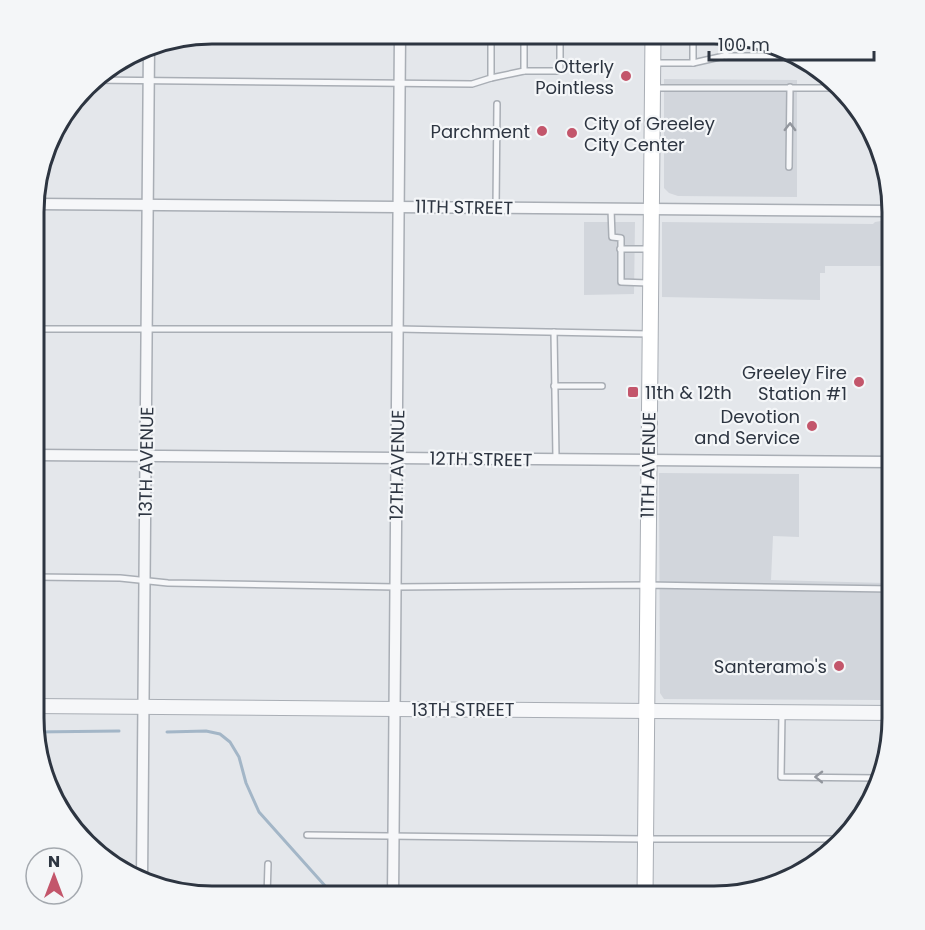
<svg xmlns="http://www.w3.org/2000/svg" width="925" height="930" viewBox="0 0 925 930" font-family="Poppins,sans-serif">
<style>
.built{fill:#d2d6dc}
.lines{fill:none;stroke-linecap:round;stroke-linejoin:round}
.stream{stroke:#a3b6c7;stroke-width:3}
.service-casing{stroke:#a9aeb5;stroke-width:8}
.minor-casing{stroke:#a9aeb5;stroke-width:13}
.tertiary-casing{stroke:#a9aeb5;stroke-width:16}
.secondary-casing{stroke:#a9aeb5;stroke-width:17}
.service{stroke:#f6f7f9;stroke-width:5}
.minor{stroke:#f6f7f9;stroke-width:10}
.tertiary{stroke:#f6f7f9;stroke-width:14}
.secondary{stroke:#fff;stroke-width:15}
.oneway{stroke:#92969d}
.poi-dot{fill:#c3566b;stroke:#f4f6f8;stroke-width:2}
.labels{text-anchor:middle;dominant-baseline:central;stroke-width:4.5;stroke-linejoin:round;paint-order:stroke}
.poi-label{font-size:18px;fill:#2d3541;stroke:#f4f6f8;text-anchor:end}
.street-label{font-size:18px;fill:#2d3541;stroke:#f4f6f8}
.rim{fill:none;stroke:#2d3541;stroke-width:3}
</style>
<rect width="100%" height="100%" fill="#e4e7eb"/>
<g class="built">
<path d="M 664,79 L 797,80 L 797,197 L 678,196 L 669,193 L 664,188 Z"/>
<path d="M 881,221 L 887,223 L 891,231 L 891,239 L 888,242 L 887,266 L 825,266 L 825,273 L 820,273 L 820,300 L 662,297 L 662,222 L 873,224 L 875,222 Z"/>
<path d="M 584,222 L 635,222 L 634,294 L 584,295 Z"/>
<path d="M 659,473 L 799,474 L 799,537 L 773,536 L 771,580 L 885,583 L 883,700 L 664,699 L 660,693 Z"/>
</g>
<g class="lines">
<g class="stream">
<path d="M 34,732 L 119,731"/>
<path d="M 167,732 L 206,731 L 220,734 L 230,742 L 239,757 L 246,783 L 259,812 L 335,897"/>
</g>
<defs>
<g id="service">
<path d="M 369,33 L 374,38 L 400,41"/>
<path d="M 726,56 L 726,34"/>
<path d="M 654,63 L 693,63 L 724,56 L 801,56"/>
<path d="M 693,63 L 693,34"/>
<path d="M 524,71 L 560,71 L 560,34"/>
<path d="M 491,78 L 524,71 L 524,34"/>
<path d="M 91,80 L 472,84 L 491,78 L 491,34"/>
<path d="M 654,88 L 838,88"/>
<path d="M 789,167 L 790,87"/>
<path d="M 496,208 L 497,104"/>
<path d="M 611,209 L 612,237 L 621,238 L 621,282 L 648,283"/>
<path d="M 620,249 L 649,249"/>
<path d="M 36,329 L 398,329 L 649,334"/>
<path d="M 554,332 L 556,458"/>
<path d="M 554,386 L 602,386"/>
<path d="M 34,577 L 120,578 L 168,583 L 396,587 L 647,585 L 892,589"/>
<path d="M 35,577 L 37,455"/>
<path d="M 782,713 L 781,777 L 877,778"/>
<path d="M 307,835 L 645,839 L 841,839"/>
<path d="M 267,897 L 268,864"/>
</g>
<g id="minor">
<path d="M 36,204 L 892,211"/>
<path d="M 35,455 L 892,462"/>
<path d="M 142,879 L 149,45"/>
<path d="M 393,897 L 400,34"/>
</g>
<path id="tertiary" d="M 33,706 L 892,713"/>
<path id="secondary" d="M 645,897 L 653,34"/>
</defs>
<use href="#service" class="service-casing"/>
<use href="#minor" class="minor-casing"/>
<use href="#tertiary" class="tertiary-casing"/>
<use href="#secondary" class="secondary-casing"/>
<use href="#service" class="service"/>
<use href="#minor" class="minor"/>
<use href="#tertiary" class="tertiary"/>
<use href="#secondary" class="secondary"/>
</g>
<defs><path id="oneway-chevron" d="M-2-3.5L2.5 0L-2 3.5" fill="none" stroke-width="1.6" stroke-linecap="round" stroke-linejoin="round" transform="scale(1.5)"/></defs>
<g class="oneway">
<use href="#oneway-chevron" transform="translate(790 127) rotate(-89)"/>
<use href="#oneway-chevron" transform="translate(819 777) rotate(-179)"/>
</g>
<g class="poi-dot">
<circle cx="626" cy="76" r="6"/>
<circle cx="542" cy="131" r="6"/>
<circle cx="572" cy="133" r="6"/>
<circle cx="859" cy="382" r="6"/>
<rect x="627" y="386" width="12" height="12" rx="3"/>
<circle cx="812" cy="426" r="6"/>
<circle cx="839" cy="666" r="6"/>
</g>
<g class="labels">
<g class="poi-label">
<text x="614" y="66">Otterly<tspan x="614" dy="21">Pointless</tspan></text>
<text x="584" y="123" text-anchor="start">City of Greeley<tspan x="584" dy="21">City Center</tspan></text>
<text x="530" y="131">Parchment</text>
<text x="847" y="372">Greeley Fire<tspan x="847" dy="21">Station #1</tspan></text>
<text x="645" y="392" text-anchor="start">11th &amp; 12th</text>
<text x="800" y="416">Devotion<tspan x="800" dy="21">and Service</tspan></text>
<text x="827" y="666">Santeramo's</text>
</g>
<g class="street-label">
<text transform="translate(464 207) rotate(1)">11TH STREET</text>
<text transform="translate(481 459) rotate(1)">12TH STREET</text>
<text transform="translate(146 462) rotate(-89)">13TH AVENUE</text>
<text transform="translate(397 465) rotate(-89)">12TH AVENUE</text>
<text transform="translate(648 465) rotate(-89)">11TH AVENUE</text>
<text x="463" y="709">13TH STREET</text>
</g>
</g>
<path d="M0 0H925V930H0ZM212 44H714A168 168 0 0 1 882 212V718A168 168 0 0 1 714 886H212A168 168 0 0 1 44 718V212A168 168 0 0 1 212 44Z" fill="#f4f6f8" fill-rule="evenodd"/>
<path class="rim" d="M212 44H714A168 168 0 0 1 882 212V718A168 168 0 0 1 714 886H212A168 168 0 0 1 44 718V212A168 168 0 0 1 212 44Z"/>
<g transform="translate(54 876)"><circle r="28" fill="#f4f6f8" stroke="#a4a9af" stroke-width="1.5"/>
<path d="M0-4.5L10 22L0 15L-10 22Z" fill="#c3566b"/>
<text y="-9" font-size="16" font-weight="bold" text-anchor="middle" fill="#2d3541">N</text>
</g>
<path d="M709 51v9h165v-9" fill="none" stroke="#2d3541" stroke-width="3"/>
<text x="718" y="51" font-size="18" fill="#2d3541" stroke="#f4f6f8" stroke-width="4.5" paint-order="stroke">100 m</text>
</svg>
